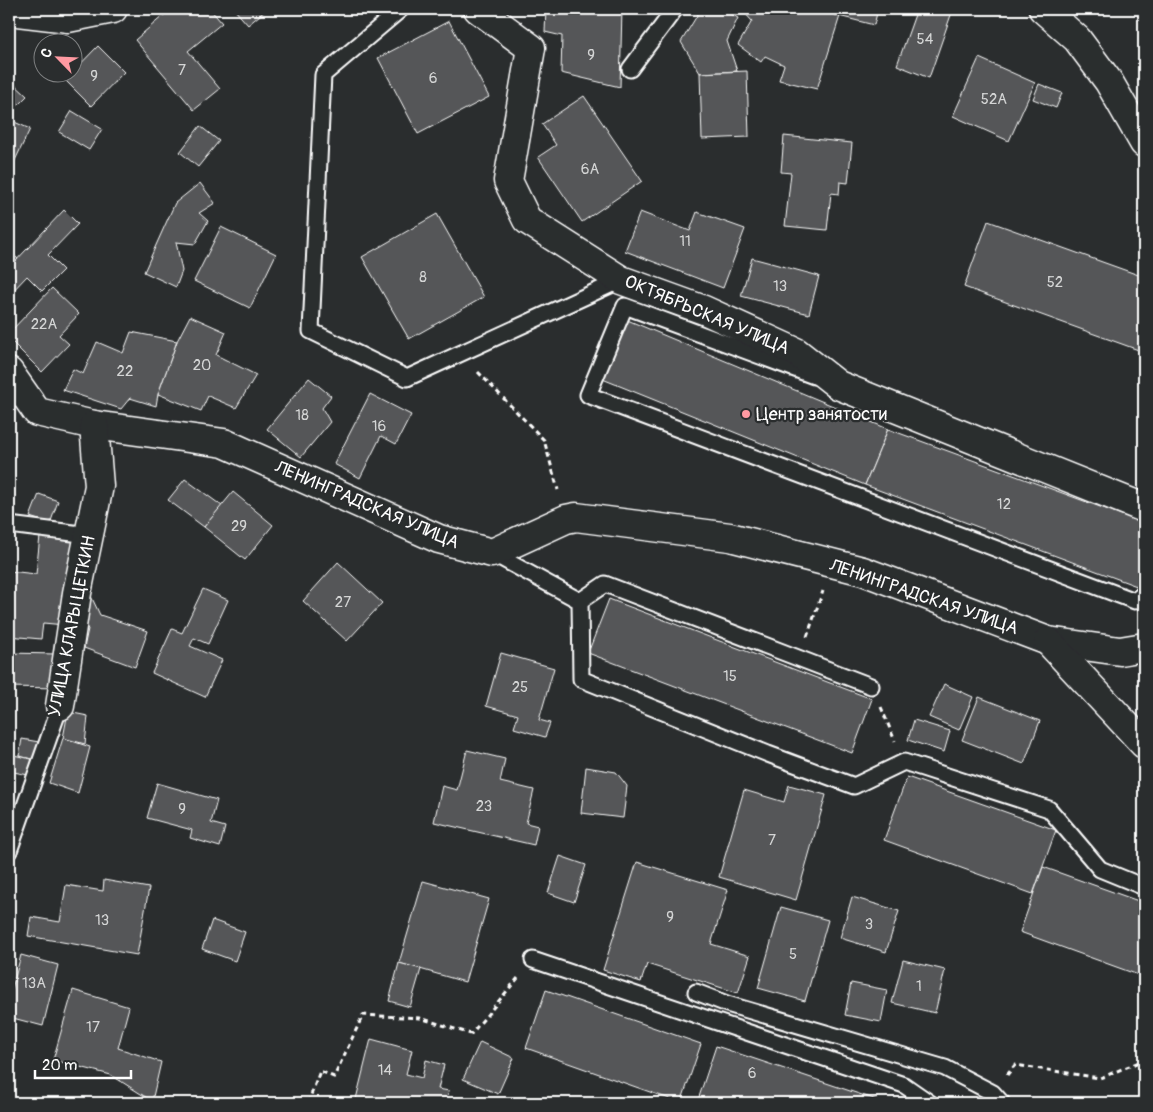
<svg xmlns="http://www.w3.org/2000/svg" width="1153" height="1112" viewBox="0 0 1153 1112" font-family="Pangolin,sans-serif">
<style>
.building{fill:#555758;stroke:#fff}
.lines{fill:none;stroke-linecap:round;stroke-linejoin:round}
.lane-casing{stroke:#fff;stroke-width:19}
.street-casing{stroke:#fff;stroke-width:31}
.path{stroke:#fff;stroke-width:3;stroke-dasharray:5 4;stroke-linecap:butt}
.lane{stroke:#2a2d2e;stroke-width:15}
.street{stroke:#2a2d2e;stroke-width:28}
.poi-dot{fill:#ff9aa2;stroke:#2a2d2e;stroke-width:2}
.labels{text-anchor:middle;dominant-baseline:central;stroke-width:4.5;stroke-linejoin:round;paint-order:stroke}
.number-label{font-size:15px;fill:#d4d5d5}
.street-label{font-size:18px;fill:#fff;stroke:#2a2d2e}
.poi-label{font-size:18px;fill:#fff;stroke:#2a2d2e;text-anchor:start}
</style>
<rect width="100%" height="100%" fill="#2a2d2e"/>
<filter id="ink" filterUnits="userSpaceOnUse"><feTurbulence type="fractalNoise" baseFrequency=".02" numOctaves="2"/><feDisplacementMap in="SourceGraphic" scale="10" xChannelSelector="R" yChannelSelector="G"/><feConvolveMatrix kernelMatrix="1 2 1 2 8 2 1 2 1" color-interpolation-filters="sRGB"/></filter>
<g filter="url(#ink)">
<g class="building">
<path d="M 171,9 L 210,9 L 222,23 L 188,51 L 220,89 L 194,110 L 135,40 Z"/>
<path d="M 234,9 L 265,9 L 266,10 L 248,25 Z"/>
<path d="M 546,9 L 622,9 L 620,87 L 561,73 L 562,36 L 545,32 Z"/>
<path d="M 701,9 L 723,9 L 738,18 L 727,41 L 737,71 L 700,73 L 681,42 Z"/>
<path d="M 745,9 L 811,9 L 840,16 L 817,89 L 779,80 L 784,65 L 765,56 L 761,62 L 738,45 L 752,21 L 743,11 Z"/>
<path d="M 811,9 L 878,9 L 874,25 Z"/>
<path d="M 917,9 L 943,9 L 952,12 L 929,78 L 897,65 Z"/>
<path d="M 449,21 L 489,97 L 418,134 L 378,58 Z"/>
<path d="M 98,46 L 124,72 L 91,106 L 65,80 Z"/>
<path d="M 979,58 L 1035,83 L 1009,141 L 953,116 Z"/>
<path d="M 747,71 L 749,137 L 702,139 L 700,73 Z"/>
<path d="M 11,81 L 27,96 L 9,114 L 9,83 Z"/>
<path d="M 1039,84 L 1062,93 L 1056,108 L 1033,99 Z"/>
<path d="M 584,96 L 642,181 L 582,222 L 538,157 L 556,145 L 542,124 Z"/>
<path d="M 72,111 L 102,129 L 89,150 L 59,132 Z"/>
<path d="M 10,120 L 30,129 L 9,173 L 9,121 Z"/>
<path d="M 200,126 L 219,141 L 198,167 L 180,152 Z"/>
<path d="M 784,136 L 852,143 L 848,183 L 840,182 L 839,194 L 831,193 L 827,230 L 785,226 L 791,173 L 781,172 Z"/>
<path d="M 200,183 L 215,203 L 199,213 L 208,221 L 195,244 L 176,242 L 182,271 L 176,287 L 144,272 L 175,203 Z"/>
<path d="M 64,210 L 78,224 L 48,255 L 63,270 L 42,291 L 27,276 L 9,295 L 9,268 Z"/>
<path d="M 640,212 L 690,231 L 697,212 L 745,229 L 723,288 L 625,251 Z"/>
<path d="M 437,214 L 484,297 L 409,339 L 362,257 Z"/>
<path d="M 988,221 L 1144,277 L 1144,352 L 964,287 Z"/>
<path d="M 221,227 L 276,254 L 250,308 L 194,281 Z"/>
<path d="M 9,251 L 18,259 L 9,268 Z"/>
<path d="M 752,258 L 819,276 L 809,314 L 741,296 Z"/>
<path d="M 52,288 L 79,314 L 59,335 L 69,344 L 42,372 L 9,339 L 9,333 Z"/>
<path d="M 190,316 L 226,332 L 216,355 L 256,375 L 236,408 L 208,396 L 201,411 L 158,394 L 177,341 Z"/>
<path d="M 625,319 L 888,429 L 865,485 L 600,378 Z"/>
<path d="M 131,332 L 177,341 L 158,394 L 156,406 L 130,398 L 121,409 L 63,390 L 73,369 L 83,374 L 97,342 L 123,353 Z"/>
<path d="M 309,378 L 331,396 L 322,408 L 330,422 L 301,457 L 267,429 Z"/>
<path d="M 370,394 L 411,415 L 396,444 L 381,436 L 360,478 L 334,464 Z"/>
<path d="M 888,429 L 1144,523 L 1144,580 L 1142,588 L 865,485 Z"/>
<path d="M 185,479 L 222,506 L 204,527 L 168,500 Z"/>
<path d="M 233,492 L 273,525 L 245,560 L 204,527 Z"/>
<path d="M 39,494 L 58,501 L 50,524 L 30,517 Z"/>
<path d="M 40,536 L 73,539 L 65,625 L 43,623 L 41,639 L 9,636 L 9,571 L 36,574 Z"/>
<path d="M 338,562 L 382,603 L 347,641 L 303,601 Z"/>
<path d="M 203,589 L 228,600 L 208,644 L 194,638 L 190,646 L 222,660 L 205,697 L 152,673 L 172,629 L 182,633 Z"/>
<path d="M 91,596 L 100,615 L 148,631 L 135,667 L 84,648 L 88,629 L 80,622 L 83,600 Z"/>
<path d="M 609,599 L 872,699 L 852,753 L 588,653 Z"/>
<path d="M 9,653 L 56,654 L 56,688 L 9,687 Z"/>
<path d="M 501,653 L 554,668 L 539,720 L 550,723 L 545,737 L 514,728 L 518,715 L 486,706 Z"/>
<path d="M 944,684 L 973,697 L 959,730 L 929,717 Z"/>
<path d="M 979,697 L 1040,721 L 1024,764 L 962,740 Z"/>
<path d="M 68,712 L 88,716 L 85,744 L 63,738 Z"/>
<path d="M 914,720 L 950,731 L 944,752 L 908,740 Z"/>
<path d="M 63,738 L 90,747 L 78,793 L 49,783 Z"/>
<path d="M 22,739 L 39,742 L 36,760 L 19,756 Z"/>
<path d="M 467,750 L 505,759 L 500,782 L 534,790 L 526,823 L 538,826 L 534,845 L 434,822 L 442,786 L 457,790 Z"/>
<path d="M 9,754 L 36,760 L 33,776 L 9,771 Z"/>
<path d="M 586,767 L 616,772 L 627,786 L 623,818 L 581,813 Z"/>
<path d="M 907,777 L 1056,830 L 1033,894 L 884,840 Z"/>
<path d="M 157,783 L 217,800 L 211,823 L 225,827 L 220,847 L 190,838 L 192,830 L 147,818 Z"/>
<path d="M 789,785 L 826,795 L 796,900 L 719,877 L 744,790 L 784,802 Z"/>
<path d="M 560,856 L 586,865 L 574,902 L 548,893 Z"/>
<path d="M 637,862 L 728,890 L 711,944 L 750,956 L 738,993 L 647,964 L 641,982 L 603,970 Z"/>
<path d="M 1043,867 L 1144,903 L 1144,977 L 1020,932 Z"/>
<path d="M 104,880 L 149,888 L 137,955 L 28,936 L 31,917 L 60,922 L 66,885 L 103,891 Z"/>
<path d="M 423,881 L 489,899 L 465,982 L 399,963 Z"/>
<path d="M 852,897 L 899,911 L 886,952 L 840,938 Z"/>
<path d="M 781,907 L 828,920 L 805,1001 L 758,988 Z"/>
<path d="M 212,920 L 245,932 L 235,961 L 202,949 Z"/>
<path d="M 21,955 L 58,965 L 43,1026 L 9,1017 L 9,1000 Z"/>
<path d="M 903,960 L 945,970 L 935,1013 L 892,1003 Z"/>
<path d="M 399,963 L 421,969 L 410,1007 L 389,1001 Z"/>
<path d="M 851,983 L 887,990 L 881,1022 L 845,1015 Z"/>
<path d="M 73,990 L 129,1007 L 118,1048 L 161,1062 L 152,1101 L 111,1075 L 53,1060 Z"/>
<path d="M 546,990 L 701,1044 L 681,1103 L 526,1048 Z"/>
<path d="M 371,1039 L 412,1050 L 406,1074 L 422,1078 L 426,1060 L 444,1065 L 438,1089 L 449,1091 L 445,1103 L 355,1103 Z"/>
<path d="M 480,1042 L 514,1058 L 498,1094 L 463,1079 Z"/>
<path d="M 716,1046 L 877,1100 L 876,1103 L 697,1103 Z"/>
</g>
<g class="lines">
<defs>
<g id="lane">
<path d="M 401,9 L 323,75 L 311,331 L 407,378 L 621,280"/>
<path d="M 630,69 L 675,9"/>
<path d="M 814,376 L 625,306 L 588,395 L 1135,601 L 1144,593"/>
<path d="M 9,525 L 89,535"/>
<path d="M 492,553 L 580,601 L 581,679 L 768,754 L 854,786 L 904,762 L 1049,809 L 1100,869 L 1144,887"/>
<path d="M 580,601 L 605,584 L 871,686"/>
<path d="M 9,851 L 60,706"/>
<path d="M 533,960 L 904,1085 L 930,1103"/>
<path d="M 696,992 L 727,1004 L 945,1068 L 993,1093 L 1002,1103"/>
</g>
<g id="street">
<path d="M 478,9 L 531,48 L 508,181 L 527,220 L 621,280 L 704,310 L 796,352 L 838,385 L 1144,508"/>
<path d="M 1043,9 L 1077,39 L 1109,82 L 1144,143"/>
<path d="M 9,11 L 68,18 L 113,9"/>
<path d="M 9,372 L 37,412 L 94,425 L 224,443 L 439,539 L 492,553 L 566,519 L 576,517 L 730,537 L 863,571 L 1048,641 L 1120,651 L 1144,647"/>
<path d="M 1048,641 L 1144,744"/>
<path d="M 60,706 L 77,593 L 99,486 L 94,425"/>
</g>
</defs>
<use href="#lane" class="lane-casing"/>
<use href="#street" class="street-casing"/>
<g class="path">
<path d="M 478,372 L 544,440 L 558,490"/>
<path d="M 807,637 L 823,591"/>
<path d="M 881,707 L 895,741"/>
<path d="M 1007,1075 L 1015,1065 L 1100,1078 L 1144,1060"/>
<path d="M 308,1103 L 320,1071 L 334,1077 L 363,1015 L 420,1018 L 471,1034 L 518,978"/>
</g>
<use href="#lane" class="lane"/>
<use href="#street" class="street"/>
</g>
</g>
<circle class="poi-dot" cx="746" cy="414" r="5"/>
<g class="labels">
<g class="number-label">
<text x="925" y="39">54</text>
<text x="591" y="55">9</text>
<text x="182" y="70">7</text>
<text x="94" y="76">9</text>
<text x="433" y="78">6</text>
<text x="994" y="99">52А</text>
<text x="590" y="169">6А</text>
<text x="685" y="241">11</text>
<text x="423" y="277">8</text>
<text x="1055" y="282">52</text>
<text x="780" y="286">13</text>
<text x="44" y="324">22А</text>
<text x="202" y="365">20</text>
<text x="125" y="371">22</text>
<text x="302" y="415">18</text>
<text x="379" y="426">16</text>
<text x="1004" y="504">12</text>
<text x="239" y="526">29</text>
<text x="343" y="602">27</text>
<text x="730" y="676">15</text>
<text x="520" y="687">25</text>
<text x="484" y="806">23</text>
<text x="182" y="809">9</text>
<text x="772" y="840">7</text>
<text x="670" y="917">9</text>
<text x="102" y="920">13</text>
<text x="869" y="924">3</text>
<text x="793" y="954">5</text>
<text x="34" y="983">13А</text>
<text x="919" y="986">1</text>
<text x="93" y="1027">17</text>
<text x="385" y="1070">14</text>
<text x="752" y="1073">6</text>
</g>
<g class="street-label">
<text transform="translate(707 315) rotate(23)">ОКТЯБРЬСКАЯ УЛИЦА</text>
<text transform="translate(367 505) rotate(23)">ЛЕНИНГРАДСКАЯ УЛИЦА</text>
<text transform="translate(924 597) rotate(19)">ЛЕНИНГРАДСКАЯ УЛИЦА</text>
<text transform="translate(72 626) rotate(-79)">УЛИЦА КЛАРЫ ЦЕТКИН</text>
</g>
<g class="poi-label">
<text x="756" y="414">Центр занятости</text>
</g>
</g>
<rect width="1153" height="1112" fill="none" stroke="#2a2d2e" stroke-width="30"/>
<rect x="15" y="15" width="1123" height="1082" fill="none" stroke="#fff" stroke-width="2" filter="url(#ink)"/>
<g transform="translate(58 58) rotate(294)"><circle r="24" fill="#2a2d2e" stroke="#7f8182"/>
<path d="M0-4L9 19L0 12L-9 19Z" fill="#ff9aa2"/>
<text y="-8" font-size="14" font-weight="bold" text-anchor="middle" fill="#ffffff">С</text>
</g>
<path d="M35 1070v8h96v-8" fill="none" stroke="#ffffff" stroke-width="2.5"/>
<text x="42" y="1070" font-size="15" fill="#ffffff" stroke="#2a2d2e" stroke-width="4" paint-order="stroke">20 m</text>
</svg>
